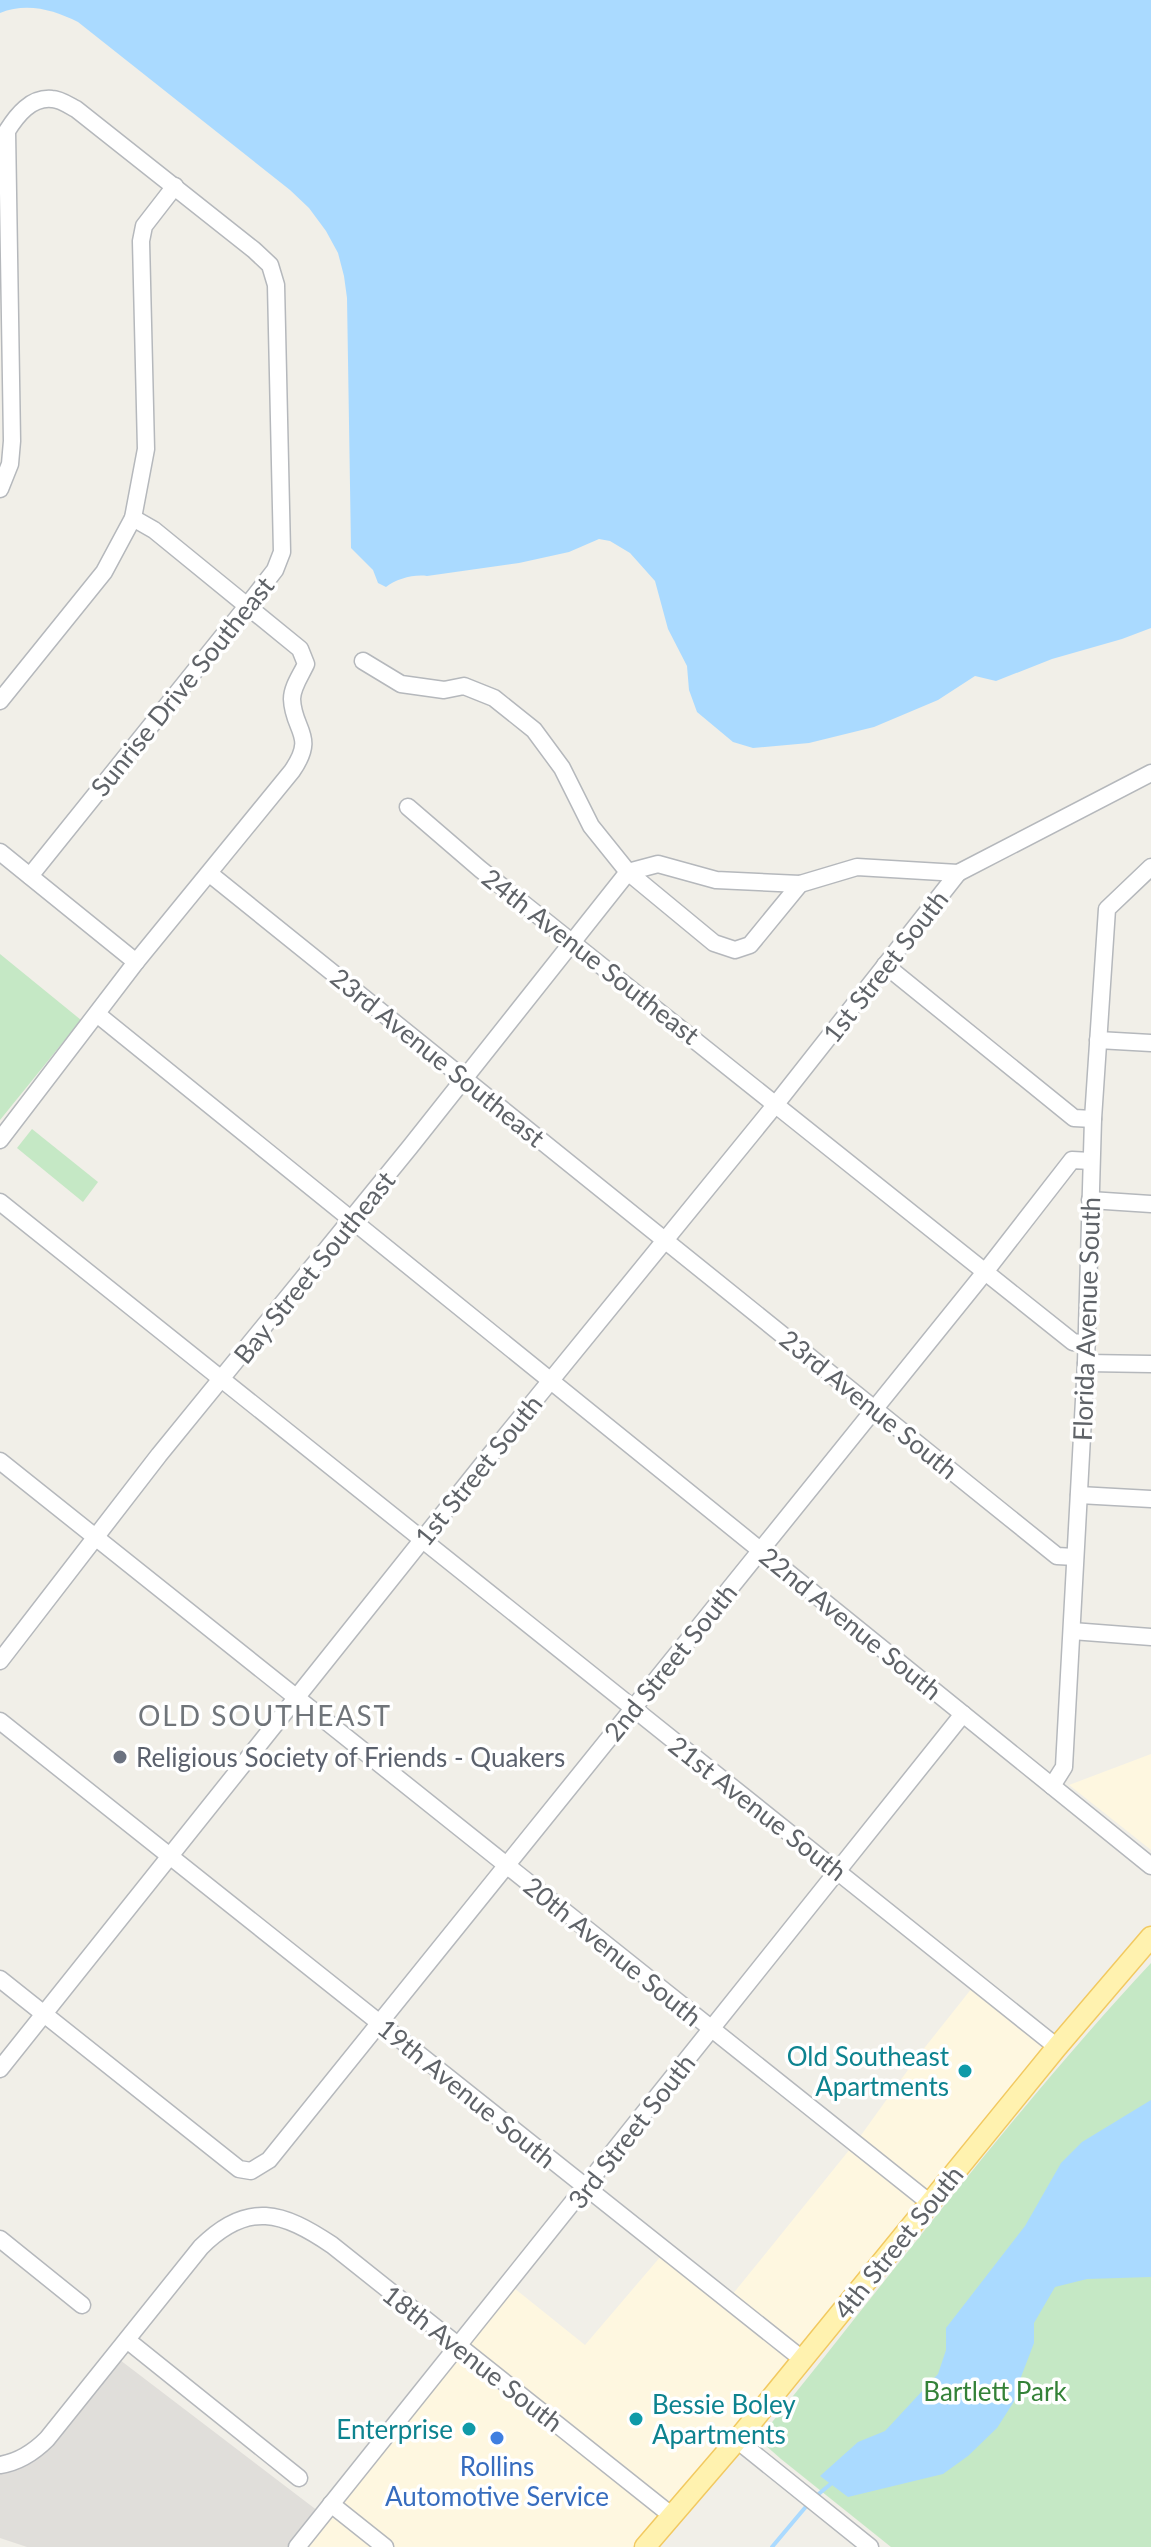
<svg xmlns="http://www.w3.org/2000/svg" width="1151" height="2547" viewBox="0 0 1151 2547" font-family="Lato,sans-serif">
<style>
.commercial{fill:#fef7e0}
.industrial{fill:#e0deda}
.green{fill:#c5e8c5}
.water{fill:#aadaff}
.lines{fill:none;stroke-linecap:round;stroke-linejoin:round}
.stream{stroke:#aadaff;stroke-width:4}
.minor-casing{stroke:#b5b8bc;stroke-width:19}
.major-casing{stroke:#f2c960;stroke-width:23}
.minor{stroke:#fff;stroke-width:16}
.major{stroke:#fff2af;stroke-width:20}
.worship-dot{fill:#6b7280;stroke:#fff;stroke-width:3}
.culture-dot{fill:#0f9aa8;stroke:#fff;stroke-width:3}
.shop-dot{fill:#3f7fe0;stroke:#fff;stroke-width:3}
.labels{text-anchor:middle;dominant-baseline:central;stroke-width:7;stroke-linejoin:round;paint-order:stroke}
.street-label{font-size:26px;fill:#5f6368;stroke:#fff}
.worship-label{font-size:26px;fill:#5b616d;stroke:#fff;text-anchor:start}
.culture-label{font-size:26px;fill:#0d838f;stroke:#fff;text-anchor:end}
.park-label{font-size:26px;fill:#348238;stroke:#fff}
.shop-label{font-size:26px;fill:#366cbe;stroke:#fff}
.neighbourhood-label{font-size:28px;letter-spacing:2px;fill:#70757a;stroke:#fff}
</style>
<rect width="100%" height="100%" fill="#f1efe8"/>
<g class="commercial">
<path d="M 1151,1754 L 1151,1850 L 1069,1785 Z"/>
<path d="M 972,1988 L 1048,2048 L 930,2194 L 859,2138 L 918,2056 Z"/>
<path d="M 850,2149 L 921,2205 L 801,2350 L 732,2295 Z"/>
<path d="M 661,2256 L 793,2361 L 671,2506 L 467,2345 L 514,2288 L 585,2345 Z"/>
<path d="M 459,2356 L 662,2516 L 637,2547 L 309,2547 Z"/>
</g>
<path class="industrial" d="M 120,2360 L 318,2511 L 304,2547 L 27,2547 L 0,2538 L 0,2459 L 33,2445 Z"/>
<g class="green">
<path d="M 0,954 L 81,1020 L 0,1120 Z"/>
<path d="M 32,1129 L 98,1182 L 83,1202 L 17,1148 Z"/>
<path d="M 1151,1963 L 1151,2547 L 891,2547 L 781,2459 L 764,2444 L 764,2437 L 769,2426 C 895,2270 1015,2109 1151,1963 Z"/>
</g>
<g class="water">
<path d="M 0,0 L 1151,0 L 1151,628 L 1122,639 L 1052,659 L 996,681 L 975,676 L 938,700 L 874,727 L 809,743 L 753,748 L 733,742 L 697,712 L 689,690 L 687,666 L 668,629 L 655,581 L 630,553 L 610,541 L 599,539 L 569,552 L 519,563 L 427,576 C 414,574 396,579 386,587 L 378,583 L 373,570 L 351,548 L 347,298 L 344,276 L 338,253 L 326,231 L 309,208 L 290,190 L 78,22 C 54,10 27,2 0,13 Z"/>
<path d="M 1151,2100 L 1151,2277 L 1087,2279 L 1055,2287 L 1034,2323 L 1034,2343 L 1021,2377 L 1020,2392 L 997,2428 L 968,2456 L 943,2474 L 848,2497 L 820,2476 L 858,2442 L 885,2431 L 938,2374 L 946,2350 L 946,2328 L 1025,2226 L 1061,2163 L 1082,2142 Z"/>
</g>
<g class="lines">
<g class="stream">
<path d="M 815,2497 L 833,2482"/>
<path d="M 772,2547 L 809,2503"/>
</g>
<defs>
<g id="minor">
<path d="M 0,489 L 10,464 L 12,441 L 7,131 C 17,115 31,97 52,99 C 60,99 70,106 76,109 L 254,250 L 270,265 L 276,285 L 282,552 L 275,570 L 247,606 L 30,876"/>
<path d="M 363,661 L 401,684 L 444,690 L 464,686 L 494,698 L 534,730 L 562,768 L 591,826 L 628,872 L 714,943 L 735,950 L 750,945 L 800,884"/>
<path d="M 0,701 L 104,572 L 133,518 L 146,449 L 141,241 L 144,226 L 175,186"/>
<path d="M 408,807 L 480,869 L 1073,1342 L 1087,1344"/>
<path d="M 0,852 L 136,962"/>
<path d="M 628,872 L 658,864 L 716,880 L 800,884 L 857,867 L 958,873 L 1151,773"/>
<path d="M 210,874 L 1057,1556 L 1075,1557"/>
<path d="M 885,965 L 1074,1118 L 1093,1119"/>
<path d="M 97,1014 L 1151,1866"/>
<path d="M 1098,1040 L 1151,1043"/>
<path d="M 0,1140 L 136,962 L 292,771 C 317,735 293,731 292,699 C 292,687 301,675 306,664 L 300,649 L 154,530 L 133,518"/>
<path d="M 1090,1200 L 1151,1204"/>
<path d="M 0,1202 L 1057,2047"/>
<path d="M 1086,1363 L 1151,1364"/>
<path d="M 0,1461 L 930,2203"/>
<path d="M 1079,1495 L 1151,1499"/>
<path d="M 1072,1631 L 1151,1637"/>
<path d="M 0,1661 L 159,1455 L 410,1147 L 628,872"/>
<path d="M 0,1721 L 802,2359"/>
<path d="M 1052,1786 L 1064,1767 L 1086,1363 L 1093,1119 L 1107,909 L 1151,867"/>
<path d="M 0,1979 L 239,2169 L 251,2171 L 269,2160 L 985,1272 L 1072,1160 L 1091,1161"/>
<path d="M 0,2069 L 486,1460 L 776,1104 L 958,873"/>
<path d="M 0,2239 L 82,2305"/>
<path d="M 127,2340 L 299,2478"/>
<path d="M 737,2440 L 870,2547"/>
<path d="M 0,2465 C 19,2462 33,2453 47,2439 L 201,2247 C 248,2200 283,2212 332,2245 L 671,2515"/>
<path d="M 331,2504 L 385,2547"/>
<path d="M 297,2547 L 963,1714"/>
</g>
<path id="major" d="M 645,2547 L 737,2440 L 1057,2047 L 1151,1937"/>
</defs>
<use href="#minor" class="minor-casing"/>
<use href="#major" class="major-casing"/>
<use href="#minor" class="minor"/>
<use href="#major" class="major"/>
</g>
<circle class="worship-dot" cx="120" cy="1757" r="8"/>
<g class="culture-dot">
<circle cx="965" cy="2071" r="8"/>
<circle cx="636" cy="2419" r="8"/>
<circle cx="469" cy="2429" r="8"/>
</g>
<circle class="shop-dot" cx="497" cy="2438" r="8"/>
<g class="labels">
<g class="street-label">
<text transform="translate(182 686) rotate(-51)">Sunrise Drive Southeast</text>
<text transform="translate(591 956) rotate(38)">24th Avenue Southeast</text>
<text transform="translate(885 966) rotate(-52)">1st Street South</text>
<text transform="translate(438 1057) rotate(39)">23rd Avenue Southeast</text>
<text transform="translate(314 1267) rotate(-51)">Bay Street Southeast</text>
<text transform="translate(1086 1319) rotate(-88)">Florida Avenue South</text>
<text transform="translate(869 1404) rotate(39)">23rd Avenue South</text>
<text transform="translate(478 1470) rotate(-51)">1st Street South</text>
<text transform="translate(851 1623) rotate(39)">22nd Avenue South</text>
<text transform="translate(670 1662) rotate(-51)">2nd Street South</text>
<text transform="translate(758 1808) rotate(38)">21st Avenue South</text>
<text transform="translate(613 1951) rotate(39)">20th Avenue South</text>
<text transform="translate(467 2093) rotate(39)">19th Avenue South</text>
<text transform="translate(631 2131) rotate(-52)">3rd Street South</text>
<text transform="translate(898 2242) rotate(-51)">4th Street South</text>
<text transform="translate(473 2358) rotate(38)">18th Avenue South</text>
</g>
<g class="worship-label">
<text x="136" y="1757">Religious Society of Friends - Quakers</text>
</g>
<g class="culture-label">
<text x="949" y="2056">Old Southeast<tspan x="949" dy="30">Apartments</tspan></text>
<text x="652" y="2404" text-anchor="start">Bessie Boley<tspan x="652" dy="30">Apartments</tspan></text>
<text x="453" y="2429">Enterprise</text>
</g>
<g class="park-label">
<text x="995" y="2391">Bartlett Park</text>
</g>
<g class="shop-label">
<text x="497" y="2466">Rollins<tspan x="497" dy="30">Automotive Service</tspan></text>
</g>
<g class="neighbourhood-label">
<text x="265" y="1715">OLD SOUTHEAST</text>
</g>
</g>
</svg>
